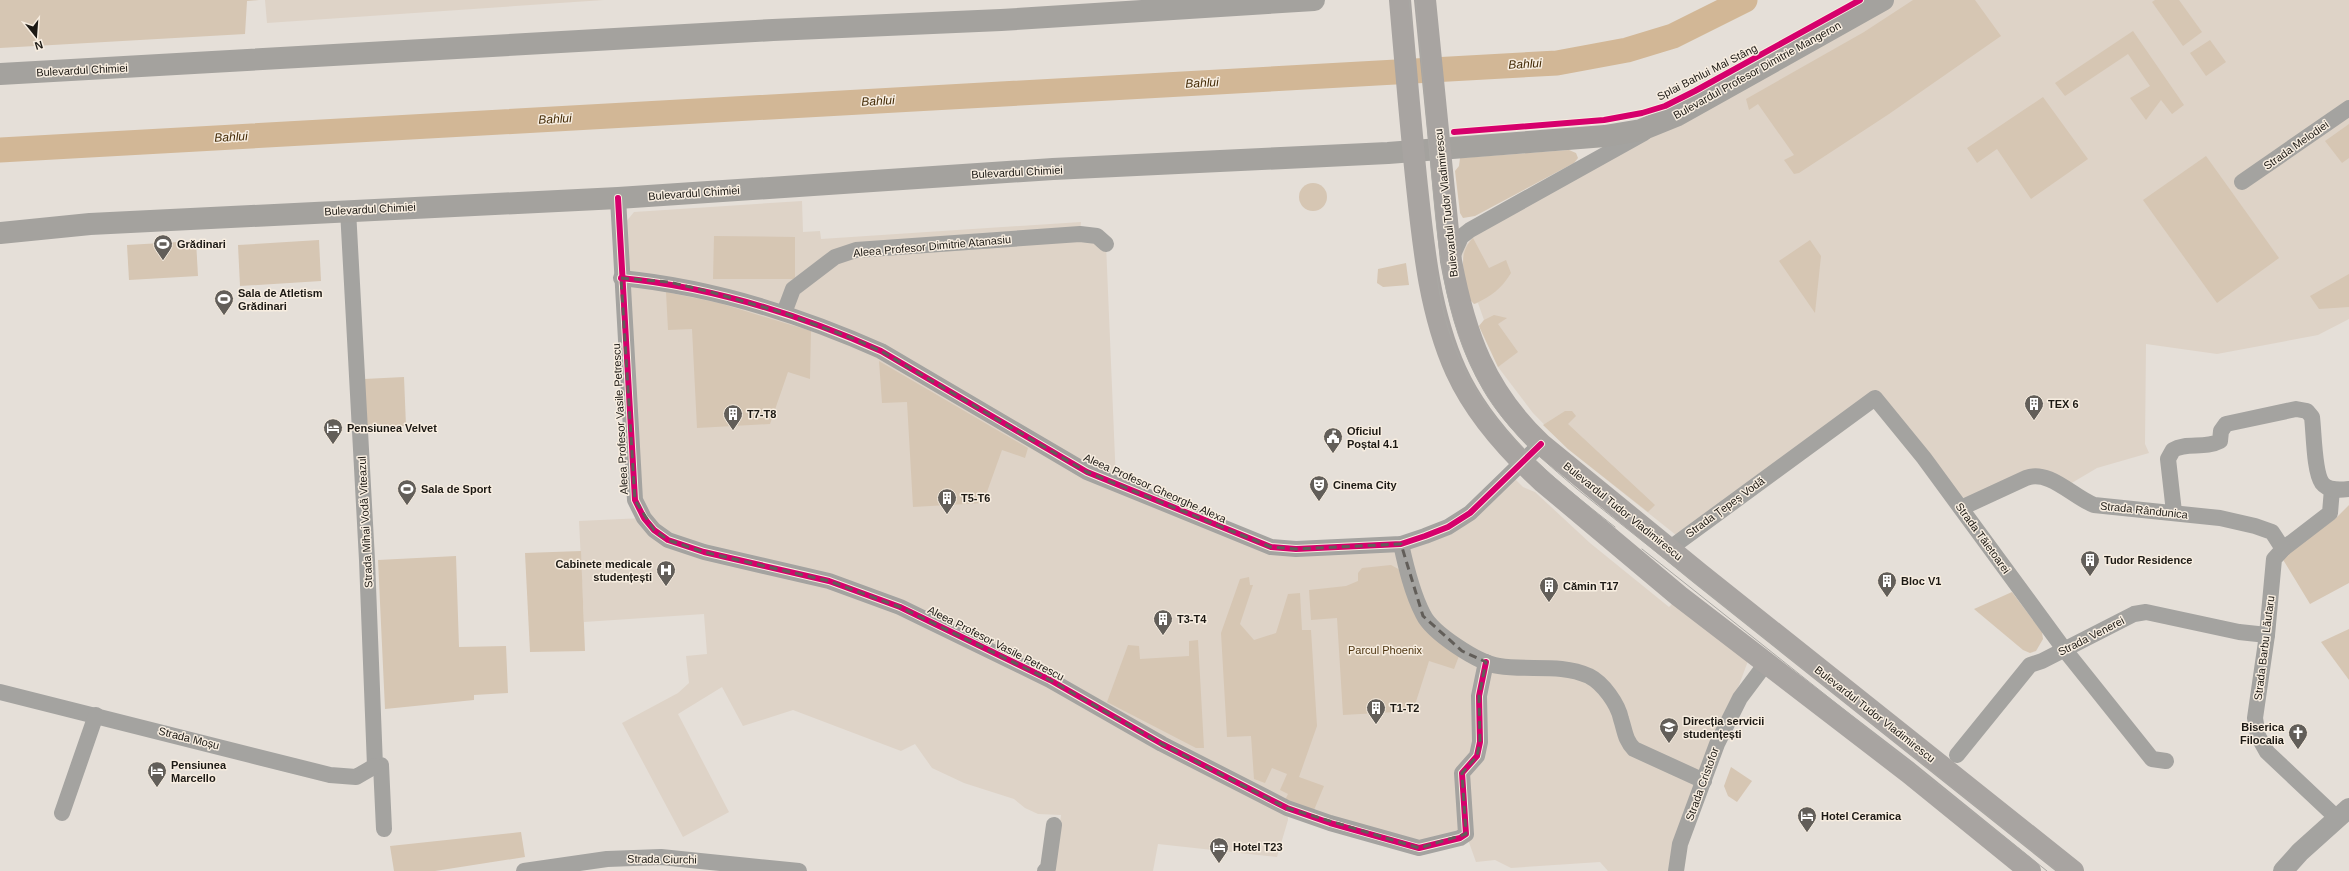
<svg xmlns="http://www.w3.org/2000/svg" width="2349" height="871" viewBox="0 0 2349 871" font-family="Arial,sans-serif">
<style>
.built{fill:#ded3c7}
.green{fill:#d6c6b3}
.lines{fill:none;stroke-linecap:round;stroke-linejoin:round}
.river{stroke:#d2b796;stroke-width:25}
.minor{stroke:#a4a3a0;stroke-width:16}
.tertiary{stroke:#a4a3a0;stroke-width:20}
.secondary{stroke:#a4a29e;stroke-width:22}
.primary{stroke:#a8a4a1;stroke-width:22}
.tram{stroke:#aaa8a4;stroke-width:1}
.cycleway-casing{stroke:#f7ede0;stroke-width:8}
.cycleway{stroke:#d6006c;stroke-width:6}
.marked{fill:none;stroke:#625e59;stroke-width:3;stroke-dasharray:8 5;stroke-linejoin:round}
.labels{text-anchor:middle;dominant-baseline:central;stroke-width:3;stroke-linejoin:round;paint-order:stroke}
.street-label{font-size:11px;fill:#1c1914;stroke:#f7ede0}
.poi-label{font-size:11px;font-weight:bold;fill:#1c1914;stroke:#f7ede0;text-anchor:start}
.park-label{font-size:11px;fill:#4e3511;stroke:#f7ede0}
.water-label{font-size:12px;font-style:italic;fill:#422904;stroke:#f7ede0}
</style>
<rect width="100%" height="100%" fill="#e5dfd8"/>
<g class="built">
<path d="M 265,0 L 604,0 L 267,23 Z"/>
<path d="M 1874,0 L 2349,0 L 2349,319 L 2318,335 L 2217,354 L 2146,344 L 2145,444 L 2149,453 L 2097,468 L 2070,484 L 2048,478 L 1961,508 L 1875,399 L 1681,539 L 1568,449 L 1533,413 L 1498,367 L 1485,339 L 1479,326 L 1484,320 L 1478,303 L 1474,304 L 1462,254 L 1466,245 L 1492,217 Z"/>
<path d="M 802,201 L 803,232 L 820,231 L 821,239 L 1081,222 L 1080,234 L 1106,244 L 1116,482 L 1271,547 L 1425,536 L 1510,474 L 1523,487 L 1535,492 L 1590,543 L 1669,607 L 1674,602 L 1748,661 L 1717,744 L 1676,871 L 1608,871 L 1600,862 L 1511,868 L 1495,860 L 1476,862 L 1466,834 L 1419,848 L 1287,808 L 1288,820 L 1277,857 L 1158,844 L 1153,871 L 1054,871 L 1061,815 L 1038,814 L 1025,808 L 1014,799 L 964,783 L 932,768 L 915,744 L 901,751 L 793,710 L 743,726 L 722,687 L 678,714 L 729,812 L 683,837 L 622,723 L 678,693 L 689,683 L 686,656 L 707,654 L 704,614 L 584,622 L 579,521 L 643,518 L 625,223 L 634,212 Z"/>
</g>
<g class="green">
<path d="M 0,0 L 259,0 L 247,1 L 245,34 L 0,48 Z"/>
<path d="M 1913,0 L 1975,0 L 2001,36 L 1889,114 L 1799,173 L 1794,174 L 1784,160 L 1794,155 L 1758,104 L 1749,110 L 1746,99 L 1864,32 Z"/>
<path d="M 2155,0 L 2179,0 L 2202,32 L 2183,46 L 2152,2 Z"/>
<path d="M 2133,31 L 2184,105 L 2172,114 L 2161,100 L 2146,120 L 2130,98 L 2150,86 L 2128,54 L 2065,96 L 2055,83 Z"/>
<path d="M 2210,40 L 2226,62 L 2206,76 L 2190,53 Z"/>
<path d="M 2043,97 L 2088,159 L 2031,199 L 1997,149 L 1977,163 L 1967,148 Z"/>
<path d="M 2349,124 L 2349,158 L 2342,163 L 2325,141 Z"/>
<path d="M 1569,150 L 1576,153 L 1578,158 L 1574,163 L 1475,216 L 1463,218 L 1460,213 L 1455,171 L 1459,166 L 1460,158 Z"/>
<path d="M 2206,156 L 2279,258 L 2217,303 L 2143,200 Z"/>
<circle cx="1313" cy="197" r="14"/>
<path d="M 714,236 L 795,237 L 795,279 L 713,279 Z"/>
<path d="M 1473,238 L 1489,268 L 1506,260 L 1511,273 C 1502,288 1491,297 1474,304 L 1470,300 C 1466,279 1455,256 1473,238 Z"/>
<path d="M 319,240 L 321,281 L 240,286 L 238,245 Z"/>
<path d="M 1810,240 L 1821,256 L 1815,313 L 1779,261 Z"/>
<path d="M 196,241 L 198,276 L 129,280 L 127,245 Z"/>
<path d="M 1406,263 L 1409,285 L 1383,287 L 1377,283 L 1378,269 Z"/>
<path d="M 2349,274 L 2349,307 L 2319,309 L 2310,296 Z"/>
<path d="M 666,292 L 719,303 L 811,331 L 810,379 L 788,372 L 770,424 L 697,428 L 692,329 L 668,330 Z"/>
<path d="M 1494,315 L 1507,318 L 1498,324 L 1518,352 L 1498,367 L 1479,326 L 1484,320 Z"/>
<path d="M 879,361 L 1028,448 L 1025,458 L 1002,450 L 983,503 L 913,507 L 907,402 L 882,403 Z"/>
<path d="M 404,377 L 406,426 L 367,427 L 364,379 Z"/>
<path d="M 1565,411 L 1572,411 L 1576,416 L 1568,424 L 1655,505 L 1648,512 L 1568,449 L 1543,425 Z"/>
<path d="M 2349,505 L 2349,583 L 2310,604 L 2282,558 L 2336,518 Z"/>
<path d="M 581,551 L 585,651 L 530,652 L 525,553 Z"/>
<path d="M 456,556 L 459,647 L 506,646 L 508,693 L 474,695 L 474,700 L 385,709 L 378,560 Z"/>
<path d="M 1391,565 L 1402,571 L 1459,656 L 1454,669 L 1429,661 L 1413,711 L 1343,715 L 1337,618 L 1311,620 L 1309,590 L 1346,586 L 1358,581 L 1358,573 L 1362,568 Z"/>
<path d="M 1249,577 L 1250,585 L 1253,585 L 1240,624 L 1254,640 L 1276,633 L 1288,594 L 1300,593 L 1302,630 L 1311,630 L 1317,726 L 1299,777 L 1324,786 L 1314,810 L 1285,800 L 1288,794 L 1280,790 L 1287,774 L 1272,768 L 1265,783 L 1254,779 L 1251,736 L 1227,737 L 1221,633 L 1240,579 Z"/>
<path d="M 2012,592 L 2042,632 L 2043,639 L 2036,651 L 2030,653 L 2023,650 L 1974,609 Z"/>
<path d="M 2349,629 L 2349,680 L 2321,642 Z"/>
<path d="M 1198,640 L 1204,748 L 1196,748 L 1107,702 L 1128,645 L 1139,646 L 1140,659 L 1189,656 L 1189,641 Z"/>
<path d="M 1731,767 L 1752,781 L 1737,802 L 1728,796 L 1724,786 Z"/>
<path d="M 521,832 L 525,857 L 435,871 L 394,871 L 390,846 Z"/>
</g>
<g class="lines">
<path class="river" d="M 0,150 L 1557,63 L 1627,50 L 1673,36 L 1745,0"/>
<g class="minor">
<path d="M 2242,182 L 2349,108"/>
<path d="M 618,198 L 635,500 L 644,518 L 654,530 L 668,540 L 704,552 L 829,581 L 900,607 L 1050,680 L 1162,744 L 1287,808 L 1330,823 L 1419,848 L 1460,838 L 1466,834 L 1462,773 L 1477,756 L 1480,742 L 1479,696 L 1486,662"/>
<path d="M 348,210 L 367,560 L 375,766 L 381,765 L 384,829"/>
<path d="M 1451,259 L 1461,237 L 1470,230 L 1644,133"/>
<path d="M 621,278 C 712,287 798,314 881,351 L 1087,472 L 1271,547 L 1296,549 L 1401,544 L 1425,536 L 1448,527 L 1470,513 L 1541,444"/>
<path d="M 784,313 L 793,289 L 835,257 L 856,250 L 1080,234 L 1097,236 L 1106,244"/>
<path d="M 2332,489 L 2330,513 L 2283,549 L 2274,559 L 2267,635 L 2255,718 L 2258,736 L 2267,752 L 2337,818"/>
<path d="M 1961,508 L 2026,478 C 2049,469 2073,497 2094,505 L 2220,518 L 2255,526 L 2272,532 L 2283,549"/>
<path d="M 2174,512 L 2168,459 L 2173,450 C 2186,442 2205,449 2220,441 L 2221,431 L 2226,424 L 2296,409 L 2307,411 L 2312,417 C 2314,433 2314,472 2322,483 C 2328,491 2340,490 2349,489"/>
<path d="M 1401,544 C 1406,567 1412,593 1423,614 C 1432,633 1478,663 1499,666 C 1529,671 1560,663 1589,676 C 1603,683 1618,704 1621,719 C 1625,731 1625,740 1634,749 L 1704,781"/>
<path d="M 1669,549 L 1875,398 L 1924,458 L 2064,649 L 2152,759 L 2166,761"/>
<path d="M 0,692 L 330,775 L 356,777 L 375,766"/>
<path d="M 1957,755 L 2030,665 L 2042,661 L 2134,614 L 2146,612 L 2239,632 L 2267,635"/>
<path d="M 62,813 L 96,715"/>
<path d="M 524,871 L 607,859 L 661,857 L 799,871"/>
<path d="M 1045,871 L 1048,868 L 1054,825"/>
<path d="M 1676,871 L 1680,844 L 1717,744 L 1740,698 L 1767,662"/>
</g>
<path class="tertiary" d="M 2283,871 L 2300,852 L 2349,808"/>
<g class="secondary">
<path d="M 0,74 L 773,30 L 1001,20 L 1314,0"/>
<path d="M 0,233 L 90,224 L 618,198 L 1053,169 L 1388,153 L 1605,136 L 1641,130 L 1678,115 L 1883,0"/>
</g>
<g class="primary">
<path d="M 1400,0 C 1405,59 1410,118 1416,177 C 1423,243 1429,311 1456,371 C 1476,415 1509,451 1543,482 L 1679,596 L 1908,772 L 2030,871"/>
<path d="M 1425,0 L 1451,261 C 1465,335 1485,391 1541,444 L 1700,574 L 2073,871"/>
</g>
<g class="tram">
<path d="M 1409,0 L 1412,25"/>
<path d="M 1416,0 C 1420,52 1426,105 1430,157 C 1438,239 1441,318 1484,391 C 1507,430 1543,460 1577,489 L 2057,871"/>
<path d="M 1437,276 C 1452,397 1526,457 1615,527"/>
<path d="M 1642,549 L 2047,871"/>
</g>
<defs>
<g id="cycleway">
<path d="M 1454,132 L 1604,120 L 1642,113 L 1665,106 L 1695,91 L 1860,0"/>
<path d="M 618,198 L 635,500 L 644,518 L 654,530 L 668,540 L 704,552 L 829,581 L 900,607 L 1050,680 L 1162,744 L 1287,808 L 1330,823 L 1419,848 L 1460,838 L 1466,834 L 1462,773 L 1477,756 L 1480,742 L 1479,696 L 1486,662"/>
<path d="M 621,278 C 712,287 798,314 881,351 L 1087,472 L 1271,547 L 1296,549 L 1401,544 L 1425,536 L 1448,527 L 1470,513 L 1541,444"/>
</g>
</defs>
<use href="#cycleway" class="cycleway-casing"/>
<use href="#cycleway" class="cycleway"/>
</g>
<path class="marked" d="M 621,278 L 669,282 L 711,292 L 784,313 L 852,338 L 881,351 L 1087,472 L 1271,547 L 1296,549 L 1401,544 L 1423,616 L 1462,651 L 1486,662 L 1479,696 L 1480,742 L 1477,756 L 1462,773 L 1466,834 L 1419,848 L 1287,808 L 1162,744 L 1050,680 L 900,607 L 829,581 L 704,552 L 668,540 L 654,530 L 635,500 Z"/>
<defs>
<symbol id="stadium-pin" viewBox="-11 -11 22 30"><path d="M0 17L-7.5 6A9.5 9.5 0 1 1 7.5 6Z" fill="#625e59" stroke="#f7ede0"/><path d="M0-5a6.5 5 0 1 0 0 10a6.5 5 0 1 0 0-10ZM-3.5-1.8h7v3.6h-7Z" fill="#fff"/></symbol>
<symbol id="building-pin" viewBox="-11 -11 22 30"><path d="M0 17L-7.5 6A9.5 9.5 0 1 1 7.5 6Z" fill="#625e59" stroke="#f7ede0"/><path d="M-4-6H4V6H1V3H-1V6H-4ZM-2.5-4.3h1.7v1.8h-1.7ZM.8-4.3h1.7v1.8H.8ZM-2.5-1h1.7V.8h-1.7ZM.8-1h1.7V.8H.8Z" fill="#fff"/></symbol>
<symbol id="hotel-pin" viewBox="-11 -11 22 30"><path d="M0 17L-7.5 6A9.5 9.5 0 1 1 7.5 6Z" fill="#625e59" stroke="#f7ede0"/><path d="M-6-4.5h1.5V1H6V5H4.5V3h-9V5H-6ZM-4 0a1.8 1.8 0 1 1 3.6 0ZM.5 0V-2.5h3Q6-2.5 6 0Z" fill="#fff"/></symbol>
<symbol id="civic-pin" viewBox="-11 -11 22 30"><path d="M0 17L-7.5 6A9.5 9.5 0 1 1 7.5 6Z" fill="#625e59" stroke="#f7ede0"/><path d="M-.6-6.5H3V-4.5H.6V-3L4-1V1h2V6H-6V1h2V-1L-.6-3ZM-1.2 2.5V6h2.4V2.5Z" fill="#fff"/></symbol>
<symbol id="theatre-pin" viewBox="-11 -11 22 30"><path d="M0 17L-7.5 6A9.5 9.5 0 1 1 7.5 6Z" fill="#625e59" stroke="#f7ede0"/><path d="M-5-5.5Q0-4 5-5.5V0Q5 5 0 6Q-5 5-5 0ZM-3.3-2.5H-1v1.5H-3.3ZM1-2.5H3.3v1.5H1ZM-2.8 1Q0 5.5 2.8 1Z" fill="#fff"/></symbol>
<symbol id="hospital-pin" viewBox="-11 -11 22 30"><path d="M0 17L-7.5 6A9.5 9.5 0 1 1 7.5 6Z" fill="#625e59" stroke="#f7ede0"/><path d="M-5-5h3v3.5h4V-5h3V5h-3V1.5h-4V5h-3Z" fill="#fff"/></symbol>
<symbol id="university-pin" viewBox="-11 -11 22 30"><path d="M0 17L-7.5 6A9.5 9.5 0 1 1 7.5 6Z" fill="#625e59" stroke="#f7ede0"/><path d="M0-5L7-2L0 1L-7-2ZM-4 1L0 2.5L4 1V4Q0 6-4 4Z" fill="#fff"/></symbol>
<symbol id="church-pin" viewBox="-11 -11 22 30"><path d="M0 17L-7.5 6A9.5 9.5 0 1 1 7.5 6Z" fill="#625e59" stroke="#f7ede0"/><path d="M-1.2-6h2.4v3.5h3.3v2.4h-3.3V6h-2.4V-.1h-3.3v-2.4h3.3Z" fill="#fff"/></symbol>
</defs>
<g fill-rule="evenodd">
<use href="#stadium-pin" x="152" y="233" width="22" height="30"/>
<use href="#stadium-pin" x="213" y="288" width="22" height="30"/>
<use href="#building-pin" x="2023" y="393" width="22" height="30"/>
<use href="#building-pin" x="722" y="403" width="22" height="30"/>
<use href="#hotel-pin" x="322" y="417" width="22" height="30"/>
<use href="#civic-pin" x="1322" y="426" width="22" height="30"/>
<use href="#theatre-pin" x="1308" y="474" width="22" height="30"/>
<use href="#stadium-pin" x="396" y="478" width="22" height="30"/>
<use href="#building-pin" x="936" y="487" width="22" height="30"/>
<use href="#building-pin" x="2079" y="549" width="22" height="30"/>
<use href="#hospital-pin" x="655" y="559" width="22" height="30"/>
<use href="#building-pin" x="1876" y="570" width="22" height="30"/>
<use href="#building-pin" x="1538" y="575" width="22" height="30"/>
<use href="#building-pin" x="1152" y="608" width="22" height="30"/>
<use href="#building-pin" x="1365" y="697" width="22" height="30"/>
<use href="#university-pin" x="1658" y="716" width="22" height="30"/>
<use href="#church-pin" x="2287" y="722" width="22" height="30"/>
<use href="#hotel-pin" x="146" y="760" width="22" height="30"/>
<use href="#hotel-pin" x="1796" y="805" width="22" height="30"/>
<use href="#hotel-pin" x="1208" y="836" width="22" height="30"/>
</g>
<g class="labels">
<g class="street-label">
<text transform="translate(82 70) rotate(-3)">Bulevardul Chimiei</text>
<text transform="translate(1757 70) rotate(-29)">Bulevardul Profesor Dimitrie Mangeron</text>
<text transform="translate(1707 72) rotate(-27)">Splai Bahlui Mal Stâng</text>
<text transform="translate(2296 145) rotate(-35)">Strada Melodiei</text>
<text transform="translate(1017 172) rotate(-3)">Bulevardul Chimiei</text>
<text transform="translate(694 193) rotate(-4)">Bulevardul Chimiei</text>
<text transform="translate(1446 203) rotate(-96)">Bulevardul Tudor Vladimirescu</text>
<text transform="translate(370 209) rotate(-3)">Bulevardul Chimiei</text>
<text transform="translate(932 246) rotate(-5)">Aleea Profesor Dimitrie Atanasiu</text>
<text transform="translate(620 419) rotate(-93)">Aleea Profesor Vasile Petrescu</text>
<text transform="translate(1155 488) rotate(24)">Aleea Profesor Gheorghe Alexa</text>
<text transform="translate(1725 507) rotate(-36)">Strada Țepeș Vodă</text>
<text transform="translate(2144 510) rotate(6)">Strada Rândunica</text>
<text transform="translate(1623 511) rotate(39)">Bulevardul Tudor Vladimirescu</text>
<text transform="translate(365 522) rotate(-93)">Strada Mihai Vodă Viteazul</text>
<text transform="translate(1983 538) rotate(54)">Strada Tăietoarei</text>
<text transform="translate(2091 636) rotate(-27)">Strada Venerei</text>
<text transform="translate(996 643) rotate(27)">Aleea Profesor Vasile Petrescu</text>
<text transform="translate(2264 648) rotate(-83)">Strada Barbu Lăutaru</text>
<text transform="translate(1875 714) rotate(38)">Bulevardul Tudor Vladimirescu</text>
<text transform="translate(189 738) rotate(14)">Strada Moșu</text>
<text transform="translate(1702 784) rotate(-70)">Strada Cristofor</text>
<text transform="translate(662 859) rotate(1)">Strada Ciurchi</text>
</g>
<g class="poi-label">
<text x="177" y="244">Grădinari</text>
<text x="238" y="293">Sala de Atletism<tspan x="238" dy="13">Grădinari</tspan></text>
<text x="2048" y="404">TEX 6</text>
<text x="747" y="414">T7-T8</text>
<text x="347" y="428">Pensiunea Velvet</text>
<text x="1347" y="431">Oficiul<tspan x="1347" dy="13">Poștal 4.1</tspan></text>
<text x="1333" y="485">Cinema City</text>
<text x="421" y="489">Sala de Sport</text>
<text x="961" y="498">T5-T6</text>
<text x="2104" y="560">Tudor Residence</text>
<text x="652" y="564" text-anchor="end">Cabinete medicale<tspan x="652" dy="13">studențești</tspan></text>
<text x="1901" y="581">Bloc V1</text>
<text x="1563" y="586">Cămin T17</text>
<text x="1177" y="619">T3-T4</text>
<text x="1390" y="708">T1-T2</text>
<text x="1683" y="721">Direcția servicii<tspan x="1683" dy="13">studențești</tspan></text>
<text x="2284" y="727" text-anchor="end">Biserica<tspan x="2284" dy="13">Filocalia</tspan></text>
<text x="171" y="765">Pensiunea<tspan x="171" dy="13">Marcello</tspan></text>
<text x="1821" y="816">Hotel Ceramica</text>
<text x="1233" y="847">Hotel T23</text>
</g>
<g class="park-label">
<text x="1385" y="650">Parcul Phoenix</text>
</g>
<g class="water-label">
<text transform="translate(1525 64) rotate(-3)">Bahlui</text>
<text transform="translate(1202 83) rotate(-3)">Bahlui</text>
<text transform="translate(878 101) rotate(-3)">Bahlui</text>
<text transform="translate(555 119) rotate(-3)">Bahlui</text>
<text transform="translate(231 137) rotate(-3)">Bahlui</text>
</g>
</g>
<g transform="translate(36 36) rotate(163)" stroke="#f7ede0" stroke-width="3" paint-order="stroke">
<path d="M0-3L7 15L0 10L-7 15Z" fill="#1c1914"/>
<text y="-6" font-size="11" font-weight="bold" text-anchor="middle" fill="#1c1914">N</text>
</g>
</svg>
